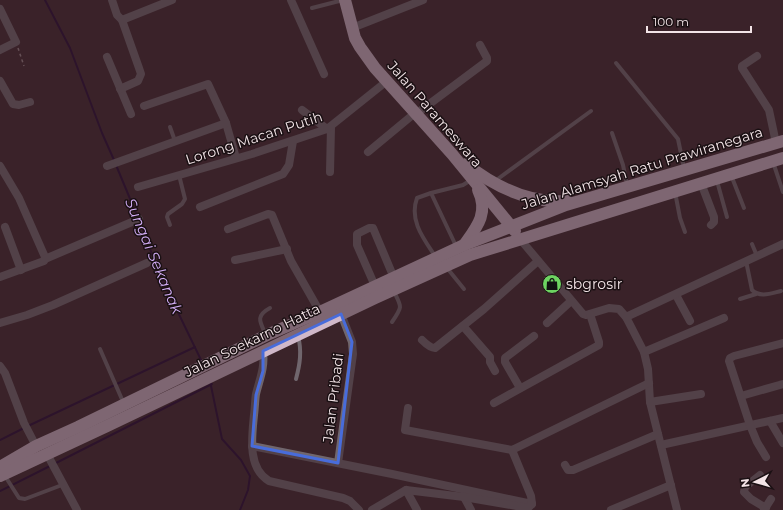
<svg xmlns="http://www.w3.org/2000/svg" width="783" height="510" viewBox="0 0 783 510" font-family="Montserrat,sans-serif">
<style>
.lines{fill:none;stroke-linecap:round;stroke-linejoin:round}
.stream{stroke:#1d022e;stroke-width:2}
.path{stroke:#9b888c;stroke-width:1.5;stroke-dasharray:3 3;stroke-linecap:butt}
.lane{stroke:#70666d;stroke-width:4}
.street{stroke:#70666d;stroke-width:8}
.highway{stroke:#d0b8c9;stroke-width:12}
.marked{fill:none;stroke:#486cdb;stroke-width:3;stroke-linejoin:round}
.labels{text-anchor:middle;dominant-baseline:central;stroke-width:3;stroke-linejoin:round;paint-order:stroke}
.street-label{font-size:14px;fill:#f3e4e7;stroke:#1a1013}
.poi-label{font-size:14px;fill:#f3e4e7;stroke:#1a1013;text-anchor:start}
.water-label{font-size:15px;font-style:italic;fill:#d3adf6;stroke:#1a1013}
</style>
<rect width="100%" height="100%" fill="#3a2329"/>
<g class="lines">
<g class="stream">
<path d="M 45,0 L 70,48 L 102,133 L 114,160"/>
<path d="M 116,165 L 138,218"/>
<path d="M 140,222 L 159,273 L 202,362"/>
<path d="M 210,381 L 222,439 L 241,460 L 250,476 L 248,490 L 240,510"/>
<path d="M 28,426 L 195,347"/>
<path d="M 0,440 L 24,428"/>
<path d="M 54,464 L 212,384"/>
<path d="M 0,491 L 50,466"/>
</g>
<path class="path" d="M 18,48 L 24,66"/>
<g class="lane">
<path d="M 312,8 L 343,0"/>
<path d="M 616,63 L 678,139 L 684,168"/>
<path d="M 170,127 L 175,141"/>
<path d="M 612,133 L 623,165 L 627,185"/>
<path d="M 773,162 L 783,192"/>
<path d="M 731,175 L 744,208"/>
<path d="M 495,181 L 591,111"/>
<path d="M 717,181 L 727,217"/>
<path d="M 675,192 L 680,218 L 685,232"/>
<path d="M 431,193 L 417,198 C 409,220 423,238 435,256"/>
<path d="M 170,225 L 167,217 L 168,214 L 182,204 L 185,199 L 179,175"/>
<path d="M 752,244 L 757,256"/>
<path d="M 457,248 L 431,193 L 463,185 L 471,180"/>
<path d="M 746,261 L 752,290 C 760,298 772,293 781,291"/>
<path d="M 447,268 L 464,289"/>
<path d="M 740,299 L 756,294"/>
<path d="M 392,322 C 403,306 402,307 393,290"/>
<path d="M 266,335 C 260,322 255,316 270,308"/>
<path d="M 100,349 L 124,404"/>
<path d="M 296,379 C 300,364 302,351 298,336"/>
<path d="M 5,476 L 19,498 L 25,499 L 62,485"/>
</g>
<g class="street">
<path d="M 112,0 L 117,15 L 122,20"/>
<path d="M 291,0 L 324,74"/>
<path d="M 0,9 L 16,42 L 0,50"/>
<path d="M 352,28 L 423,0"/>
<path d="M 757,56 L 742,66 L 742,68 L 769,110 L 776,143"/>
<path d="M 107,57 L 131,114"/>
<path d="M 0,81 L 13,104 L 19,105 L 30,102"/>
<path d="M 120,89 L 138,81 L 141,74 L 139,68 L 122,20 L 172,0"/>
<path d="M 144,106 L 208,84 L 226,123 L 236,158"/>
<path d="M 302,110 L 327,129"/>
<path d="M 416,114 L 487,61 L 487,58 L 480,45"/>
<path d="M 368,152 L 415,113"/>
<path d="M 0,166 L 19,198 L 45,257 L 44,261 L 0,277"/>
<path d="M 107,166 L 226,123"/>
<path d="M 330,172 L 331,127"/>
<path d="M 701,183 L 714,217 L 714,222 L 711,225"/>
<path d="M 138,187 L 252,154 L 327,129 L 387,81"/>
<path d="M 200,207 L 283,174 L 289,165 L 293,141"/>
<path d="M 5,227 L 21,270"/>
<path d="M 228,229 L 268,214 L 272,215 L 291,261 L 320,312"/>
<path d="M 520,239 L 583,314 L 586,315 L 609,308 L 619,309 L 626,317 L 644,352 L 648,369 L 650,402 L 677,510"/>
<path d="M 45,259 L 139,219"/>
<path d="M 235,260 L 287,249"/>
<path d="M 375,286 L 357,245 L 357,234 L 369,228 L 373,228 L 394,278"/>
<path d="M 676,295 L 690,321"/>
<path d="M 626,317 L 783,244"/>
<path d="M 0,323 L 27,315 L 53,305 L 147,263"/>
<path d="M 547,323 L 571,301"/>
<path d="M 463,326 L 490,357 L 490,362 L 495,371"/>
<path d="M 422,340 C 425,343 430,348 435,348 L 484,309 L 538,261"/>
<path d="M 263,351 C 265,368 260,378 256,394 C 255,400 255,408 254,415 C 252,436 247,468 269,481 L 343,498 L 350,501 L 359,510"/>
<path d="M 644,352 L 724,318"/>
<path d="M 0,366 L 5,373 L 24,423 L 36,446"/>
<path d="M 520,388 L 505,362 L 505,358 L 534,336"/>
<path d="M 741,396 L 783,384"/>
<path d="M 650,402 L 701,394"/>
<path d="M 494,403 L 599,345 L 599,342 L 590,314"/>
<path d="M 408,408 L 405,430 L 512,450 L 649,383"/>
<path d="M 770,421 L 783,443"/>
<path d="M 661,445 L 783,418"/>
<path d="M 252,446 L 392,474 L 532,504"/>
<path d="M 47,454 L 77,510"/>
<path d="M 766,457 L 757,442 L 750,425 L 729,361 L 730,358 L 734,356 L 783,343"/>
<path d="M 338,463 L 353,354 L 352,342 L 341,314"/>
<path d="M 565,465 L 568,470 L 573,470 L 658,434"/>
<path d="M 760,475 L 745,487 L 744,492 L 751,499 L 766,508"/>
<path d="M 406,490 L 417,510"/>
<path d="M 464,497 L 471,510"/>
<path d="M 372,510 L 406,490 L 464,497 L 528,508 L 532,504 L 531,496 L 512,450"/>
<path d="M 611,510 L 671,485"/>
<path d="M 764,510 L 771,499"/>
</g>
<g class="highway">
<path d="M 345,0 L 355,38 L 360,47 L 375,68 L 452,154 L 515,231"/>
<path d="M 466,164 C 494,186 530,204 567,201"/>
<path d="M 464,245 C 477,227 489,213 478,190"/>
<path d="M 0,467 L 36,446 L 78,427 L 267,335 L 320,312 L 464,245 L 566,205 L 783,141"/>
<path d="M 0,476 L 107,426 L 375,298 L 470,255 L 783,158"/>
</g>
</g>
<path d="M0 0H783V510H0ZM 341,314 L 352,342 L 338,463 L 252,446 L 256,395 L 263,371 L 263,351 Z" fill="#3a2329" fill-opacity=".55" fill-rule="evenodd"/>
<path class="marked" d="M 341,314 L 352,342 L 338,463 L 252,446 L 256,395 L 263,371 L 263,351 Z"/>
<defs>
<symbol id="shop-disc" viewBox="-11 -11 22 22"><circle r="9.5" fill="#6dd361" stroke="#1a1013"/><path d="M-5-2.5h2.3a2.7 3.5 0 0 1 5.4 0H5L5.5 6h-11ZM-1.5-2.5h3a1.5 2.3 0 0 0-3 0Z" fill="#111"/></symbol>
</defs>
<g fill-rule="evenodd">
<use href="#shop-disc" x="541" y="273" width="22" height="22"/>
</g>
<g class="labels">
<g class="street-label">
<text transform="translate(435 114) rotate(49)">Jalan Parameswara</text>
<text transform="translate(254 138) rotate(-18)">Lorong Macan Putih</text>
<text transform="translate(642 168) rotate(-17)">Jalan Alamsyah Ratu Prawiranegara</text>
<text transform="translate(252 340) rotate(-26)">Jalan Soekarno Hatta</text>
<text transform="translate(333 398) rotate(-83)">Jalan Pribadi</text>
</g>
<g class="poi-label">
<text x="566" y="284">sbgrosir</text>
</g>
<g class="water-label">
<text transform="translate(154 256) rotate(67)">Sungai Sekanak</text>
</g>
</g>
<g transform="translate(755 482) rotate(264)" stroke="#1a1013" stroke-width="3" paint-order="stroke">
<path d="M0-3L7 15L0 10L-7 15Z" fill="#f3e4e7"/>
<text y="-6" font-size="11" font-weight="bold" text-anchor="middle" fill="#f3e4e7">N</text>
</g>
<path d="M647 26v6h104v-6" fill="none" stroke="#f3e4e7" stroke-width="2"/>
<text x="653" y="26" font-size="12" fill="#f3e4e7" stroke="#1a1013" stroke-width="3" paint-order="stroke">100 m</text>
</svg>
